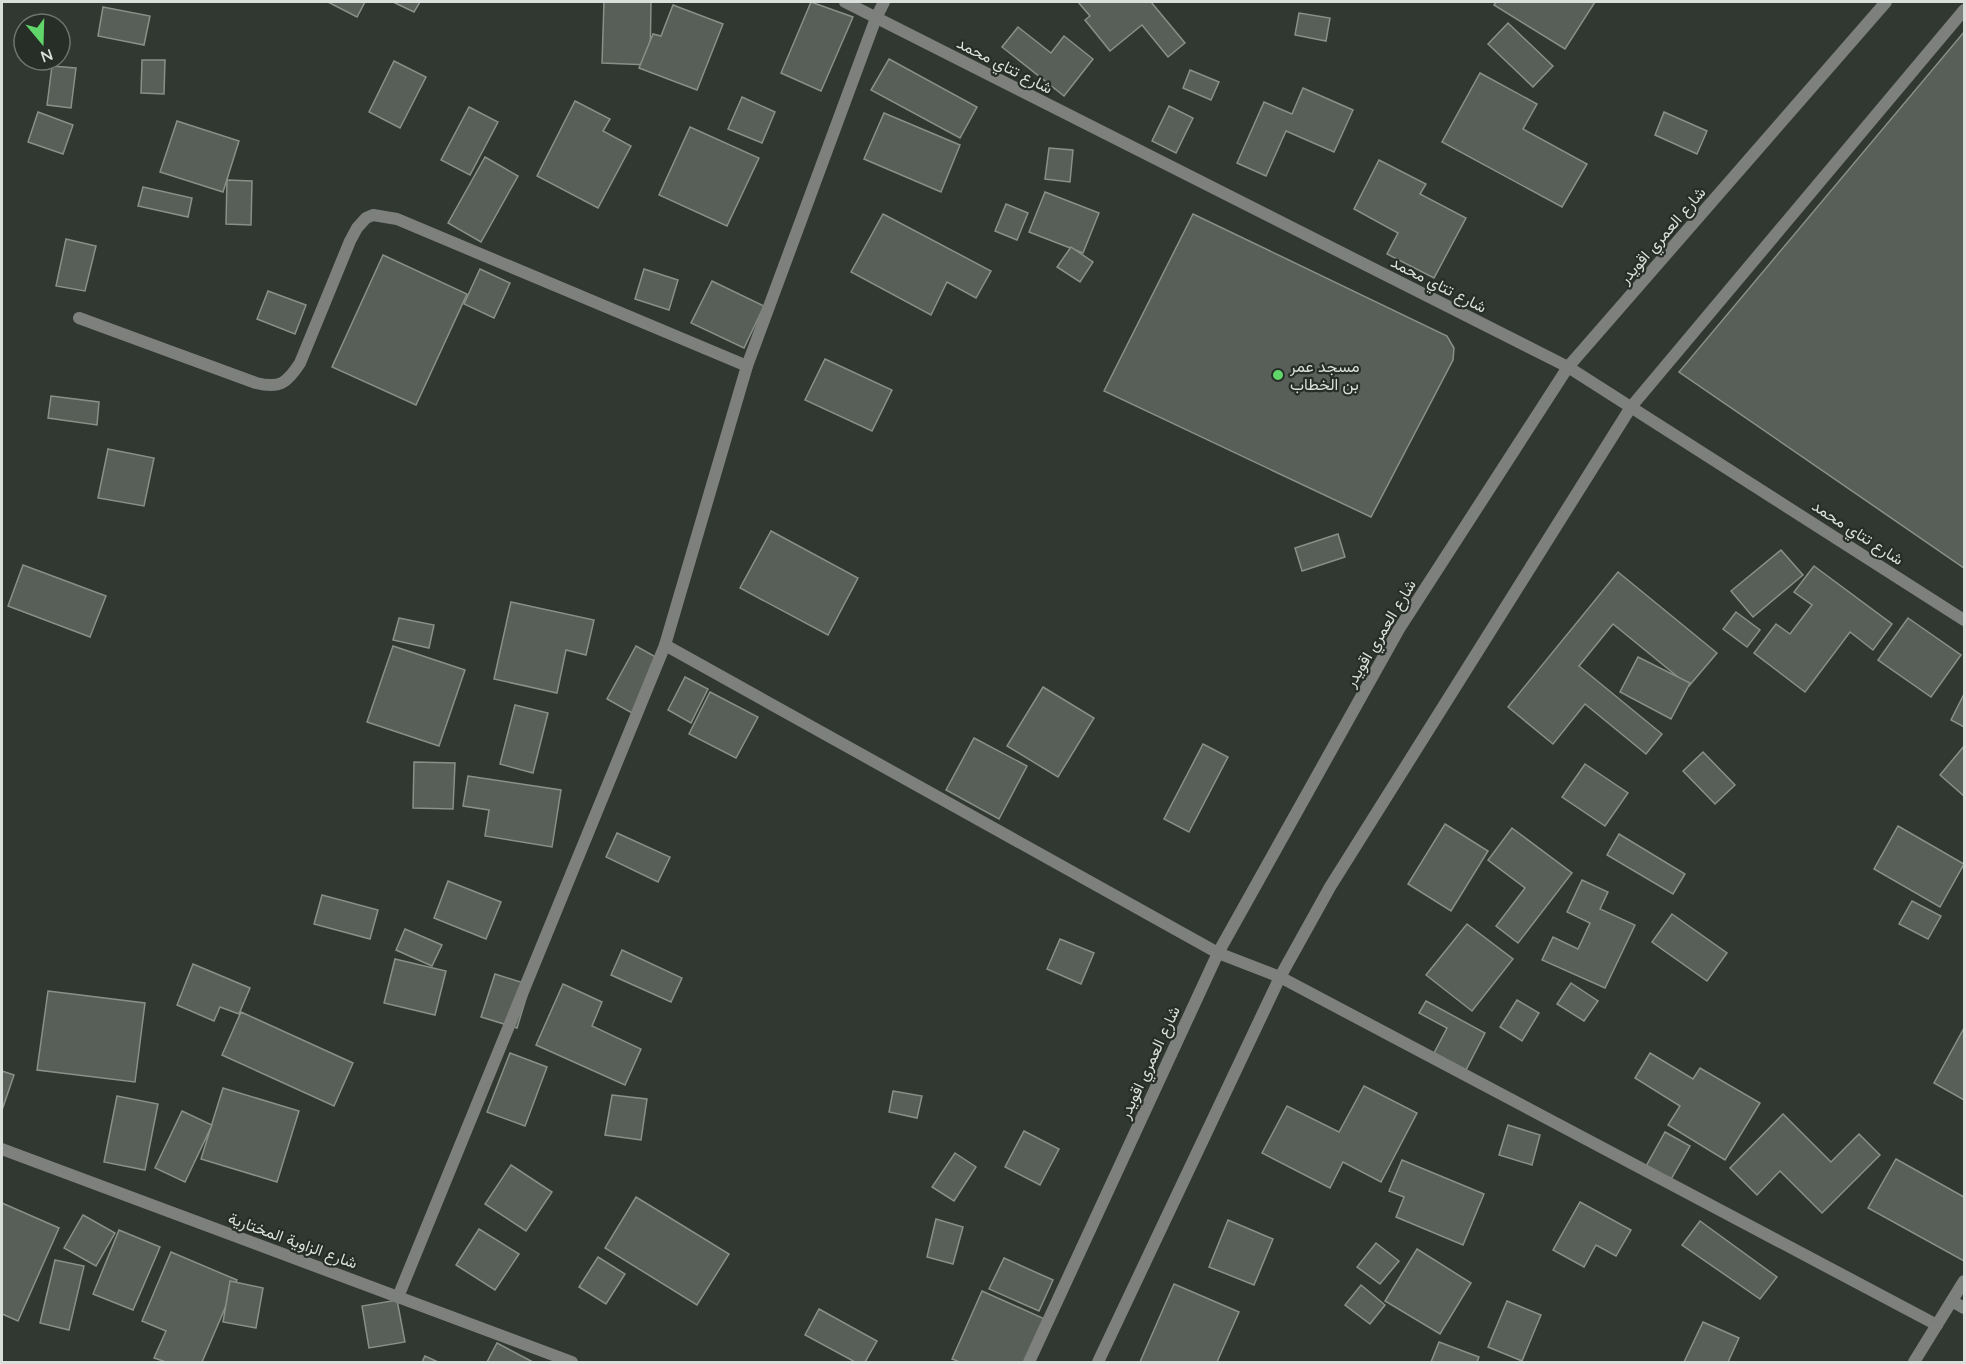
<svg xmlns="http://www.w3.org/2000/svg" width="1966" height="1364" viewBox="0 0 1966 1364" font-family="Quicksand,Vazirmatn,sans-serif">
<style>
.building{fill:#585f58;stroke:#889088;stroke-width:1.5}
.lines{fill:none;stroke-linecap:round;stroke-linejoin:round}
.service{stroke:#7d807d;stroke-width:12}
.minor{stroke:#7d807d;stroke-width:12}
.tertiary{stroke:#7d807d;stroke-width:12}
.poi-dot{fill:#60d56a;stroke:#272d27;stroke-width:2}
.labels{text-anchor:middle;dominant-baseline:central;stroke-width:4.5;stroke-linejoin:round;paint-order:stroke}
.street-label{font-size:16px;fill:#dbdfdb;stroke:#272d27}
.poi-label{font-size:16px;fill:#dbdfdb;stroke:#272d27;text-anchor:start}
</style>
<rect width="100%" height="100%" fill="#313731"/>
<g class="building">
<path d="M 328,2 L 365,2 L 357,17 Z"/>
<path d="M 393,2 L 420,2 L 414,12 Z"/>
<path d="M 604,2 L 651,2 L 650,65 L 602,63 Z"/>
<path d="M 811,2 L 853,17 L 821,91 L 781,73 Z"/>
<path d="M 1078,2 L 1151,2 L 1185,43 L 1168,57 L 1142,25 L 1110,51 L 1085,20 L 1090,16 Z"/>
<path d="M 1496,2 L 1595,2 L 1565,49 L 1494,5 Z"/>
<path d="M 673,5 L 723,24 L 697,90 L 639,68 L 653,34 L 661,36 Z"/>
<path d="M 103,7 L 150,16 L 144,45 L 98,36 Z"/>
<path d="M 1299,13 L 1330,18 L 1326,41 L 1295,35 Z"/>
<path d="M 1508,23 L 1553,66 L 1533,87 L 1488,44 Z"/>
<path d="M 1018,27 L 1051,53 L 1064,36 L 1093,59 L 1064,96 L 1002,47 Z"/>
<path d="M 1964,32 L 1964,568 L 1679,372 Z"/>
<path d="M 889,59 L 977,107 L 960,138 L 871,90 Z"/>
<path d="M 142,60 L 165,60 L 164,94 L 141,93 Z"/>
<path d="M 394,61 L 426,77 L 400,128 L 369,112 Z"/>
<path d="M 52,66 L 76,68 L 71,108 L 47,105 Z"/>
<path d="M 1190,70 L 1219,82 L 1211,100 L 1183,88 Z"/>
<path d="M 1480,73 L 1537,104 L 1523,129 L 1587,164 L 1562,207 L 1442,142 Z"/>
<path d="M 1303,88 L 1353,110 L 1334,152 L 1286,131 L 1266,176 L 1237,163 L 1264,102 L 1292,114 Z"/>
<path d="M 742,97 L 775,112 L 762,143 L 728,129 Z"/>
<path d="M 575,101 L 610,119 L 603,131 L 631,146 L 598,208 L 537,176 Z"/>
<path d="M 1169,106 L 1193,118 L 1176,153 L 1152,141 Z"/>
<path d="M 469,107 L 498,122 L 470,175 L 441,160 Z"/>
<path d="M 38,112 L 73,125 L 63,154 L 28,142 Z"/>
<path d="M 1664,112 L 1707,131 L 1697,154 L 1655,135 Z"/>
<path d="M 884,113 L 960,145 L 941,192 L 864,159 Z"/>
<path d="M 177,121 L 239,141 L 223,192 L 160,172 Z"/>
<path d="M 690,127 L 759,158 L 727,226 L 659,195 Z"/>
<path d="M 1049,148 L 1073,150 L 1070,182 L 1045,179 Z"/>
<path d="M 485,157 L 518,176 L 481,242 L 448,223 Z"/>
<path d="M 1379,160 L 1426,184 L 1420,194 L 1466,218 L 1434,278 L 1387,254 L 1398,233 L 1354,209 Z"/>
<path d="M 227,180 L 252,181 L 251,225 L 226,224 Z"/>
<path d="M 143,187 L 192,198 L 188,217 L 138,206 Z"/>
<path d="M 1045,192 L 1099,213 L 1083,253 L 1029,232 Z"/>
<path d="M 1006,204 L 1028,213 L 1017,240 L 995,231 Z"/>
<path d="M 883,214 L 991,271 L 976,298 L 947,282 L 931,315 L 851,272 Z"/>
<path d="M 1193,214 L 1447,336 L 1454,348 L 1453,360 L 1371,517 L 1104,391 Z"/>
<path d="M 66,239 L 96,246 L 85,291 L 56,286 Z"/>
<path d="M 1071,247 L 1093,262 L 1080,282 L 1057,267 Z"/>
<path d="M 383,255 L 467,294 L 416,405 L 332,367 Z"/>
<path d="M 480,269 L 510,283 L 494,318 L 464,304 Z"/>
<path d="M 644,269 L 678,280 L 669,310 L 635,299 Z"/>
<path d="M 712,281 L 764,306 L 744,348 L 691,323 Z"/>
<path d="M 268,291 L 306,305 L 295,334 L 257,319 Z"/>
<path d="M 825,359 L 892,390 L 872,431 L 805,400 Z"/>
<path d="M 51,396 L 99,402 L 97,425 L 48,418 Z"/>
<path d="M 108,449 L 154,458 L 144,506 L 98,498 Z"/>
<path d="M 771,531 L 858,578 L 828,635 L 740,588 Z"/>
<path d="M 1338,534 L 1345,557 L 1302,571 L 1295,548 Z"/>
<path d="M 1781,550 L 1803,575 L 1753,617 L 1731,591 Z"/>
<path d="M 23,565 L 106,596 L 90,637 L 8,606 Z"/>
<path d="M 1814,566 L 1892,624 L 1873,650 L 1850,632 L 1805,692 L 1754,653 L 1776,624 L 1790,634 L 1812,605 L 1794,592 Z"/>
<path d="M 1618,572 L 1717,653 L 1689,686 L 1613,624 L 1579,666 L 1662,734 L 1646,754 L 1585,704 L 1553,744 L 1508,707 Z"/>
<path d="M 511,602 L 594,620 L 586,655 L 566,650 L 557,693 L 494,679 Z"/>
<path d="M 1736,612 L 1760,630 L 1747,647 L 1723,629 Z"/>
<path d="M 399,618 L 434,625 L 429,648 L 393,640 Z"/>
<path d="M 1908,618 L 1961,655 L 1931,697 L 1878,660 Z"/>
<path d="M 393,646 L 465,670 L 439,746 L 367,722 Z"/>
<path d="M 636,646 L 661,660 L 632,713 L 607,699 Z"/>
<path d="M 1638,657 L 1690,683 L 1671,719 L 1620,692 Z"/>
<path d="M 685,677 L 708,689 L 691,723 L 668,710 Z"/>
<path d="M 1043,687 L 1094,718 L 1058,777 L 1007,746 Z"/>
<path d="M 710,692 L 758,717 L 736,758 L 689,734 Z"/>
<path d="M 1964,694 L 1964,727 L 1951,720 Z"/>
<path d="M 515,705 L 548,713 L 533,773 L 500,764 Z"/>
<path d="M 974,738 L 1027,766 L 999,819 L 946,790 Z"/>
<path d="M 1203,744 L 1228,757 L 1189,832 L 1164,819 Z"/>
<path d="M 1964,746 L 1964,796 L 1940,775 Z"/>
<path d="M 1703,752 L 1735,785 L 1715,804 L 1683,771 Z"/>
<path d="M 414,762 L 455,763 L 453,809 L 413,808 Z"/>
<path d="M 1585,764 L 1628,793 L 1605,826 L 1562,797 Z"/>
<path d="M 468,776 L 561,790 L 552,847 L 485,836 L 489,810 L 463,806 Z"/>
<path d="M 1445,824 L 1488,851 L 1451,911 L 1408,884 Z"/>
<path d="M 1898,826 L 1964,864 L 1940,907 L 1874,869 Z"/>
<path d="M 1512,828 L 1572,873 L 1518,943 L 1496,926 L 1525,888 L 1488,860 Z"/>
<path d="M 617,833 L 670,857 L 658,882 L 606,857 Z"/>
<path d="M 1619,834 L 1685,874 L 1673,894 L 1607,855 Z"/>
<path d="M 1582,880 L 1608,892 L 1600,909 L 1635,925 L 1605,988 L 1542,960 L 1553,937 L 1578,949 L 1590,923 L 1567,912 Z"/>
<path d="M 448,881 L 501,902 L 486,939 L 434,918 Z"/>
<path d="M 322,895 L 378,910 L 370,939 L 314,924 Z"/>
<path d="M 1912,901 L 1941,916 L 1928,939 L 1899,924 Z"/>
<path d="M 1672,914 L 1727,953 L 1707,981 L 1652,942 Z"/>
<path d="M 1467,924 L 1513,959 L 1472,1011 L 1426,975 Z"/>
<path d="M 405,929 L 442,945 L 432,966 L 396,950 Z"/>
<path d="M 1060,939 L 1094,953 L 1081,984 L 1047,969 Z"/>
<path d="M 622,950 L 682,978 L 671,1002 L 611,975 Z"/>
<path d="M 395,959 L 446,971 L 435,1015 L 384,1003 Z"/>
<path d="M 193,964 L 250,988 L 239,1014 L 220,1007 L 214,1021 L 177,1005 Z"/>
<path d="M 495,974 L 530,985 L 517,1028 L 481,1017 Z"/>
<path d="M 1571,983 L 1598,1001 L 1584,1021 L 1557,1004 Z"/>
<path d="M 563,984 L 602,1002 L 592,1026 L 641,1049 L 625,1085 L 536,1045 Z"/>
<path d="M 48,991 L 145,1003 L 135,1082 L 37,1070 Z"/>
<path d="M 1517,1000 L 1539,1013 L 1522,1041 L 1500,1027 Z"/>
<path d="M 1426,1001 L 1485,1033 L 1466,1070 L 1434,1053 L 1447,1028 L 1419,1013 Z"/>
<path d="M 241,1012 L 353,1063 L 334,1106 L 222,1055 Z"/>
<path d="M 1964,1028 L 1964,1100 L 1934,1083 Z"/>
<path d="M 510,1053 L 547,1067 L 525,1126 L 487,1112 Z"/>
<path d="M 1650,1053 L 1693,1079 L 1700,1068 L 1760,1103 L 1725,1160 L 1668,1125 L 1680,1106 L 1635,1078 Z"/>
<path d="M 2,1071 L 14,1075 L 2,1110 Z"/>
<path d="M 1364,1086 L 1417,1113 L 1381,1182 L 1343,1162 L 1330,1188 L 1262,1153 L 1287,1106 L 1339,1132 Z"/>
<path d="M 223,1088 L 299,1111 L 277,1182 L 201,1159 Z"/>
<path d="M 893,1091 L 922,1096 L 917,1118 L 889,1112 Z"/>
<path d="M 612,1095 L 647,1099 L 641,1140 L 605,1135 Z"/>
<path d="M 117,1096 L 158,1104 L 145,1170 L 104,1162 Z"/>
<path d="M 182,1111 L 212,1125 L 185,1182 L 155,1168 Z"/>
<path d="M 1783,1114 L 1831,1162 L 1859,1134 L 1880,1155 L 1822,1213 L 1780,1171 L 1757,1195 L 1730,1168 Z"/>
<path d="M 1508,1125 L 1540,1135 L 1532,1165 L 1499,1155 Z"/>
<path d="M 1024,1131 L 1059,1149 L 1040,1185 L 1005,1167 Z"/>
<path d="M 1665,1132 L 1690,1146 L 1670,1181 L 1645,1168 Z"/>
<path d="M 955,1153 L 976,1167 L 954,1201 L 932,1187 Z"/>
<path d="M 1896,1159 L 1964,1197 L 1964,1261 L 1868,1208 Z"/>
<path d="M 1402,1160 L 1484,1194 L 1463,1245 L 1396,1217 L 1404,1197 L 1389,1191 Z"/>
<path d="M 511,1165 L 552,1192 L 526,1231 L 485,1204 Z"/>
<path d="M 636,1197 L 729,1254 L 697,1305 L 605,1248 Z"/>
<path d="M 1580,1202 L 1631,1230 L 1616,1256 L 1596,1245 L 1584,1267 L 1553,1250 Z"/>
<path d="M 2,1203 L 59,1228 L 18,1321 L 2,1314 Z"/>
<path d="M 83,1215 L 115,1233 L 96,1266 L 64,1248 Z"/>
<path d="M 936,1219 L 963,1227 L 953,1264 L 927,1257 Z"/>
<path d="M 1228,1220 L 1273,1239 L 1254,1285 L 1209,1267 Z"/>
<path d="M 1700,1221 L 1777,1277 L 1760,1299 L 1682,1245 Z"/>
<path d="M 479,1229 L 519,1254 L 495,1290 L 456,1265 Z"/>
<path d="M 119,1230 L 160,1247 L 133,1310 L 93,1294 Z"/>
<path d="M 1376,1243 L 1399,1261 L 1380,1284 L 1357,1267 Z"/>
<path d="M 1417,1249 L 1471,1283 L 1440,1334 L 1385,1301 Z"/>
<path d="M 171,1252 L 237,1280 L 202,1362 L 166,1362 L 154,1358 L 166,1331 L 142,1321 Z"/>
<path d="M 598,1257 L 625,1274 L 606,1304 L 579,1287 Z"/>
<path d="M 1004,1258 L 1053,1280 L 1039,1311 L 989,1289 Z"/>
<path d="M 55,1260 L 84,1266 L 69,1330 L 40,1323 Z"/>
<path d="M 230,1281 L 263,1288 L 256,1328 L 223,1322 Z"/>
<path d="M 1174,1284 L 1239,1312 L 1217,1362 L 1140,1362 Z"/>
<path d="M 1361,1285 L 1385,1305 L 1370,1324 L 1345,1305 Z"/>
<path d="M 982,1291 L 1047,1320 L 1027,1362 L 960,1362 L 952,1359 Z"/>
<path d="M 397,1300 L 405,1342 L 369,1348 L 362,1306 Z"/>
<path d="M 1507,1301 L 1541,1315 L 1522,1361 L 1488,1347 Z"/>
<path d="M 819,1309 L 877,1341 L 865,1362 L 855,1362 L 805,1335 Z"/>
<path d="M 1703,1322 L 1739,1338 L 1728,1362 L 1684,1362 Z"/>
<path d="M 1439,1342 L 1479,1357 L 1477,1362 L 1431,1362 Z"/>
<path d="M 497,1343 L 531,1361 L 530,1362 L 487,1362 Z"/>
<path d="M 425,1356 L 438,1362 L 422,1362 Z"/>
</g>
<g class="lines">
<g class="service">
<path d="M 79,318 L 256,383 C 280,389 287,383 300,363 L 350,241 L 357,228 L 366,218 L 373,215 L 397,219 L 747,366"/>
<path d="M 398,1297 L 665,645 L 747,366 L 876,18"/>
</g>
<g class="minor">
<path d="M 845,2 L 1568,367 L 1964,620"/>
<path d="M 876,18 L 884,2"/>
<path d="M 665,645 L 1218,953 L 1280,977 L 1937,1325"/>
<path d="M 2,1149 L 572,1362"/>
<path d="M 1952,1301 L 1964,1308"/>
<path d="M 1914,1362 L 1964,1281"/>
</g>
<g class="tertiary">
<path d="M 1029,1362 L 1218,953 L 1399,629 L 1568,367 L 1886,2"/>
<path d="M 1098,1362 L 1280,977 L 1330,887 L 1631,407 L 1964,10"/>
</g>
</g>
<circle class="poi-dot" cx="1278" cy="375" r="6"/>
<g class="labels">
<g class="street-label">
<text transform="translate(1005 65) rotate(27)">شارع تتاي محمد</text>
<text transform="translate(1662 235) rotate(-49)">شارع العمري اقويدر</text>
<text transform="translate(1439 284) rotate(27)">شارع تتاي محمد</text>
<text transform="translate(1858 532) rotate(33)">شارع تتاي محمد</text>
<text transform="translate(1380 633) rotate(-59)">شارع العمري اقويدر</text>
<text transform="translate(1149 1062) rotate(-65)">شارع العمري اقويدر</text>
<text transform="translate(293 1240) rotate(20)">شارع الزاوية المختارية</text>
</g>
<g class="poi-label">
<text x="1290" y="366">مسجد عمر<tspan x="1290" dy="18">بن الخطاب</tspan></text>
</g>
</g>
<rect width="1966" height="1364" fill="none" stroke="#dbdfdb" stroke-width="6"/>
<g transform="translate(42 42) rotate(161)"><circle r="28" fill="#272d27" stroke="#6f746f" stroke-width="1.5"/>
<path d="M0-4.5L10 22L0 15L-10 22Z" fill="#60d56a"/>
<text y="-9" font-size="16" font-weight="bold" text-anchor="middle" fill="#dbdfdb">N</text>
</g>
</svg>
